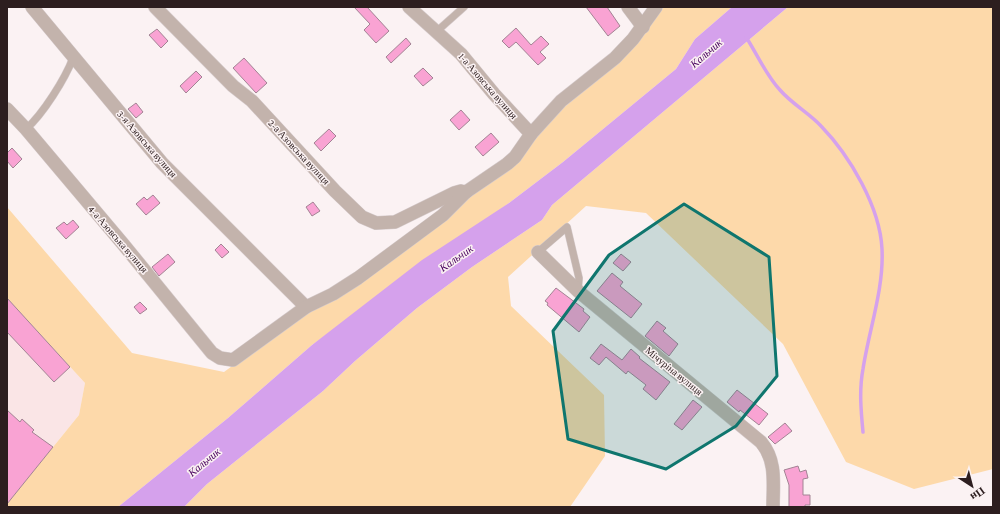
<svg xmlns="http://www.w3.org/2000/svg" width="1000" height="514" viewBox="0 0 1000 514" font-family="'Crimson Pro',serif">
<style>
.built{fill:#fae5e6}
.green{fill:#fdd9aa}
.water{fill:#d5a1ec}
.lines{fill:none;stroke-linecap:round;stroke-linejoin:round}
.stream{stroke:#d5a1ec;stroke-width:3.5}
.building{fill:#f9a3d3;stroke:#a38394}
.lane-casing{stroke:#d6cccd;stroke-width:8}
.street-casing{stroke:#d6cccd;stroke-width:14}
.lane{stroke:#c3b3ac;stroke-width:7}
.street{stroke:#c3b3ac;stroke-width:13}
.marked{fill:#0f766e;fill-opacity:0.2;stroke:#0f766e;stroke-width:3;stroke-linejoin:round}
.labels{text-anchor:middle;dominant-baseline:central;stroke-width:3;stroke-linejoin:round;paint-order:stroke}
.street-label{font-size:10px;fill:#2d1e1f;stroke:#fbf2f3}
.water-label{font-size:11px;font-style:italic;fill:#48005e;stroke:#fbf2f3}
</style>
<rect width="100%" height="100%" fill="#fbf2f3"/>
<path class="built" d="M 7,298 L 85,383 L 79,415 L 7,504 Z"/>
<g class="green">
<path d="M 664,7 L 732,7 L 695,39 L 676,69 L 563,162 L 509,203 L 312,345 L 228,418 L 118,507 L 7,507 L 7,504 L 79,415 L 85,383 L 7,298 L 7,207 L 132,353 L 224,372 L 306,312 L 337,299 L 440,224 L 452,204 L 529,145 L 563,108 L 620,61 L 644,33 Z"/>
<path d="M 788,7 L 993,7 L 993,469 L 914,489 L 846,462 L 783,344 L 646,213 L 586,206 L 508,277 L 511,306 L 604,395 L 605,456 L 570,507 L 184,507 L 207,484 L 323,391 L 355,361 L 417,308 L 472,267 L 542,220 L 552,205 Z"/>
</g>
<path class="water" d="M 732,7 L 788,7 L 552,205 L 542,220 L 472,267 L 417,308 L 355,361 L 323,391 L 207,484 L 184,507 L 118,507 L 228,418 L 312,345 L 422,260 L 509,203 L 563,162 L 676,69 L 695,39 Z"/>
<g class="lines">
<path class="stream" d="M 746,37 C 757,54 766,75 780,90 C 792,104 809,113 821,126 C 850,156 880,207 882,249 C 884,289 869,330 863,369 C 859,390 861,411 863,432"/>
</g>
<g class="building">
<path d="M 354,7 L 367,7 L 389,31 L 376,43 L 364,30 L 370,24 Z"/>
<path d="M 586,7 L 607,7 L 620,26 L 608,36 Z"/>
<path d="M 516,28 L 531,45 L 541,36 L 549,44 L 540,52 L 546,58 L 538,65 L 516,42 L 509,48 L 502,41 Z"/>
<path d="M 157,29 L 168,41 L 161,48 L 149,35 Z"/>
<path d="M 406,38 L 411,44 L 391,63 L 386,57 Z"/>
<path d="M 244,58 L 267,83 L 256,93 L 233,68 Z"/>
<path d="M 423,68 L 433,78 L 423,86 L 414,76 Z"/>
<path d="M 196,71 L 202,77 L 186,93 L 180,86 Z"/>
<path d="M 136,103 L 143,112 L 136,118 L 128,109 Z"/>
<path d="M 461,110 L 470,120 L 459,130 L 450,120 Z"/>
<path d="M 329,129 L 336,136 L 321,151 L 314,143 Z"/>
<path d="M 491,133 L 499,142 L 483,156 L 475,147 Z"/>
<path d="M 12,148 L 22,159 L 13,168 L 7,161 L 7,153 Z"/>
<path d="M 153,195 L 160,203 L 146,215 L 136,204 L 144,197 L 147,200 Z"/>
<path d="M 313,202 L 320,211 L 312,216 L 306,207 Z"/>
<path d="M 73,220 L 79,227 L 66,239 L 56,228 L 64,222 L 67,225 Z"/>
<path d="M 221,244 L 229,252 L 222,258 L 215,250 Z"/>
<path d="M 168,254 L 175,262 L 159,276 L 152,267 Z"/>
<path d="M 621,254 L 631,262 L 623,271 L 613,263 Z"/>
<path d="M 612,273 L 623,282 L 620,286 L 642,304 L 631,318 L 597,291 Z"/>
<path d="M 556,288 L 584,309 L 583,311 L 590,317 L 579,332 L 547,305 L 548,303 L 545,301 Z"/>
<path d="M 7,298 L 70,367 L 54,382 L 7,332 Z"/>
<path d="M 140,302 L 147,309 L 140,314 L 134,307 Z"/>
<path d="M 657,321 L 666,328 L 663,331 L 678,344 L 669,356 L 645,336 Z"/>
<path d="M 601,344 L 622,360 L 631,349 L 640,357 L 639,358 L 670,382 L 656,400 L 643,389 L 646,385 L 628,371 L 626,374 L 606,357 L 599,365 L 590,358 Z"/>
<path d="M 737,390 L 768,414 L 759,425 L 740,410 L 739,412 L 727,402 Z"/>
<path d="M 693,400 L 702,407 L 682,430 L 674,424 Z"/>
<path d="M 7,410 L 20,422 L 22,419 L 34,430 L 32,432 L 53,447 L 7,504 Z"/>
<path d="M 785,423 L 792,431 L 775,444 L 768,437 Z"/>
<path d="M 798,466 L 800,472 L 806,470 L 808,478 L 803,479 L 803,495 L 810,495 L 810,505 L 805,505 L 805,507 L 789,507 L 789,485 L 784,470 Z"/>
</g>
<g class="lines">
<defs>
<g id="lane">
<path d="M 436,32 L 464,7"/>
<path d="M 26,129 C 43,114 65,79 73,58"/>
<path d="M 538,252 L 567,227 L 579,278 L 578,291"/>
</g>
<g id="street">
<path d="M 32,7 L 162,163 L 306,307"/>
<path d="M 155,7 L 233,86 L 252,101 L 335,191 L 362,217 L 376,223 L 395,222 L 454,193 L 461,191 L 466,192"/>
<path d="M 409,7 L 461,54 L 494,94 L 531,134"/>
<path d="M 628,7 L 643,27"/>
<path d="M 7,109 L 26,129 L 123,244 L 212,353 L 220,358 L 233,360 L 306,307 L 333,294 L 358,278 L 443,215 L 466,192 L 507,164 L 515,157 L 531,134 L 561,101 L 615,58 L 633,39 L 656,7"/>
<path d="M 538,252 L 578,291 L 761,442 C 777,461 773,484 773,507"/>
</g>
</defs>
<use href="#lane" class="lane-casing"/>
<use href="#street" class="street-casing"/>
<use href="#lane" class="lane"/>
<use href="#street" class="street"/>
</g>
<path class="marked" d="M 684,204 L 769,257 L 777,376 L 736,426 L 666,469 L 568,439 L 553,331 L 609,255 Z"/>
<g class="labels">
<g class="street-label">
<text transform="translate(488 86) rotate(49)">1-а Азовська вулиця</text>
<text transform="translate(147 144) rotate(49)">3-я Азовська вулиця</text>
<text transform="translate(299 152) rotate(47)">2-а Азовська вулиця</text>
<text transform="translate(118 239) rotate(49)">4-а Азовська вулиця</text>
<text transform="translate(674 371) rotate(39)">Мічуріна вулиця</text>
</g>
<g class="water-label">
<text transform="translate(706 53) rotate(-41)">Кальчик</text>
<text transform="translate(456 258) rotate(-35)">Кальчик</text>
<text transform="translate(204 462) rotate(-40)">Кальчик</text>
</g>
</g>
<rect width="1000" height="514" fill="none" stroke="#2d1e1f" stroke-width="16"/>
<g transform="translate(972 486) rotate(144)" stroke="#fbf2f3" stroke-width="3" paint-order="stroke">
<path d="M0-3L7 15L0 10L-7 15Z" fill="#2d1e1f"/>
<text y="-6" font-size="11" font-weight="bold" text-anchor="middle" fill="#2d1e1f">Пн</text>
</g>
</svg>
